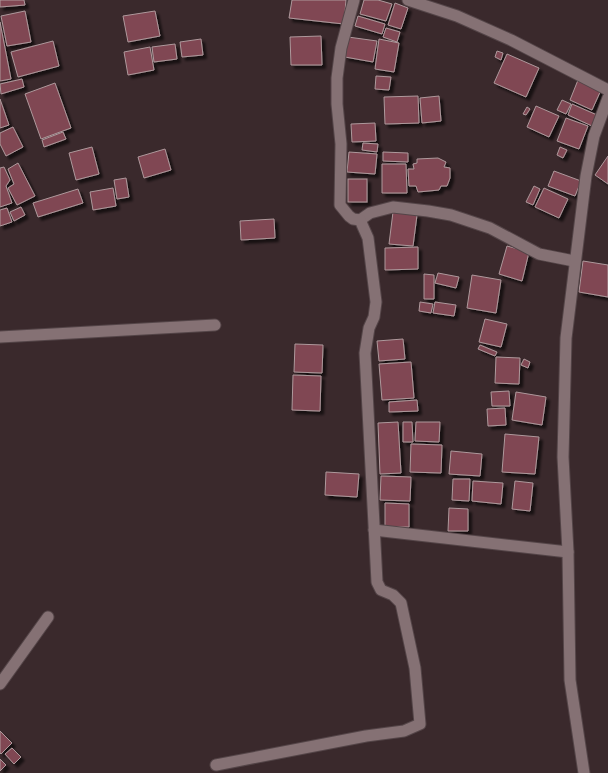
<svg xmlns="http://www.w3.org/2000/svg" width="608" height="773" viewBox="0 0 608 773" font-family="Helvetica,sans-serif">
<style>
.building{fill:#804652;stroke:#ae999c;filter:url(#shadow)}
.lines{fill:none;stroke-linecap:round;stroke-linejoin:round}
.minor-casing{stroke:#544548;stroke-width:13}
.minor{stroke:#857174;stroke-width:11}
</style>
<defs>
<filter id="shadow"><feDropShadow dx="3.5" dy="3.5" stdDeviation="1" flood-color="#0009"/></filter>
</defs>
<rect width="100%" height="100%" fill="#3a292c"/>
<g class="building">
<path d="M 0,0 L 24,0 L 25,5 L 0,7 Z"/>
<path d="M 292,0 L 346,0 L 344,24 L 289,18 Z"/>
<path d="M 364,0 L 378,0 L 392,4 L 386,21 L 360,14 Z"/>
<path d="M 395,3 L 408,8 L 401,29 L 388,25 Z"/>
<path d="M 25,11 L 31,42 L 7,46 L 1,16 Z"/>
<path d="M 155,11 L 160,36 L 128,42 L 123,16 Z"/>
<path d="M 358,16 L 385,24 L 382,34 L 355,26 Z"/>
<path d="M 0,22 L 11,79 L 0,81 Z"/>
<path d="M 386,28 L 400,32 L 397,42 L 383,37 Z"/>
<path d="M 321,36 L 322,65 L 291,65 L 290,37 Z"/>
<path d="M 348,37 L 377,41 L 373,62 L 345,57 Z"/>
<path d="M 201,39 L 203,55 L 182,57 L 180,42 Z"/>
<path d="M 379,39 L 399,43 L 394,72 L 375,69 Z"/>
<path d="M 53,41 L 59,66 L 18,77 L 11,52 Z"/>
<path d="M 175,44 L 177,59 L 154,62 L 152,47 Z"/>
<path d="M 150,47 L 154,70 L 128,75 L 124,52 Z"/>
<path d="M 497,51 L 503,53 L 501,60 L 495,57 Z"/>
<path d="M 507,54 L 539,68 L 526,97 L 494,83 Z"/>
<path d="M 376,76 L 391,77 L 389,90 L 375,89 Z"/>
<path d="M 22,79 L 24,87 L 1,94 L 0,84 Z"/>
<path d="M 578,80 L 601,90 L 592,110 L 570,100 Z"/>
<path d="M 55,83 L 71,128 L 41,139 L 25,94 Z"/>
<path d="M 418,96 L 419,123 L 385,124 L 384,97 Z"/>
<path d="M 439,96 L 441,121 L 422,123 L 420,98 Z"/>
<path d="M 0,99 L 9,125 L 0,128 Z"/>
<path d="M 562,100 L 571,104 L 566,114 L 557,110 Z"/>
<path d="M 572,104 L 597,115 L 592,126 L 568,115 Z"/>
<path d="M 536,106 L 559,116 L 549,137 L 527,127 Z"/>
<path d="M 527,107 L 530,109 L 526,115 L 523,114 Z"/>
<path d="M 566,118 L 588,126 L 579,149 L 557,141 Z"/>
<path d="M 375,123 L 376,141 L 352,142 L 351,124 Z"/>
<path d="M 13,127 L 23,147 L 6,156 L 0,144 L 0,133 Z"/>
<path d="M 63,132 L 66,139 L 44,147 L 42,140 Z"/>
<path d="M 363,143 L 378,144 L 377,152 L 362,150 Z"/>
<path d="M 92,147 L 99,174 L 76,180 L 69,153 Z"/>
<path d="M 560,147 L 567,150 L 563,158 L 557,155 Z"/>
<path d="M 165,149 L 171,170 L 144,178 L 138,157 Z"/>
<path d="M 349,152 L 377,154 L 375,174 L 347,172 Z"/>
<path d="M 383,152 L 408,153 L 408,162 L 383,161 Z"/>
<path d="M 608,156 L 608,184 L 595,175 Z"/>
<path d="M 438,158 L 446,162 L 444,167 L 450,168 L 450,178 L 447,186 L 441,186 L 439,190 L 418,192 L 416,186 L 409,186 L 408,169 L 414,169 L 413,164 L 417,163 L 417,159 Z"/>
<path d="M 18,163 L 35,196 L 17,205 L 8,188 L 14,184 L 8,169 Z"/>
<path d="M 382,164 L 406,164 L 407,193 L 382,193 Z"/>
<path d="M 4,167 L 10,180 L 6,186 L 12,203 L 0,207 L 0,168 Z"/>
<path d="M 554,171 L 581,181 L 575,196 L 548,186 Z"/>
<path d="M 126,178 L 129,197 L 117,199 L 114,180 Z"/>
<rect x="348" y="179" width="19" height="23"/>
<path d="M 534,186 L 540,189 L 533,205 L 526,202 Z"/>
<path d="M 113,188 L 116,206 L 93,210 L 90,192 Z"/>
<path d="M 544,188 L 568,199 L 559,218 L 535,207 Z"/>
<path d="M 78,189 L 83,203 L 38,217 L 33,203 Z"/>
<path d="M 21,207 L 25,215 L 14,221 L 10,212 Z"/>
<path d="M 7,208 L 12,222 L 0,226 L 0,210 Z"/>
<path d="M 393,212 L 417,215 L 413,246 L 389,244 Z"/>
<path d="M 274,219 L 275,238 L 241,240 L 240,221 Z"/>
<path d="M 507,246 L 529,252 L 522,281 L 499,274 Z"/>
<path d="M 418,247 L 418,269 L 385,270 L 385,248 Z"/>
<path d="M 583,261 L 608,265 L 608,297 L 579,292 Z"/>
<path d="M 438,273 L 459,277 L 456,288 L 435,283 Z"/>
<path d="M 424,274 L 434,275 L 434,299 L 424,299 Z"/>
<path d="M 472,275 L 501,280 L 496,313 L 467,308 Z"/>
<path d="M 420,302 L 433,304 L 431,313 L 419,311 Z"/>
<path d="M 435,302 L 456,305 L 454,316 L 433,313 Z"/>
<path d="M 485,319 L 507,324 L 501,347 L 479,342 Z"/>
<path d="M 403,339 L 405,359 L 379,361 L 377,341 Z"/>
<path d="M 295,344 L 323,345 L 322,373 L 294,372 Z"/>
<path d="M 480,345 L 497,352 L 495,356 L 478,349 Z"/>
<path d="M 496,357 L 520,358 L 519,384 L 495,383 Z"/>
<path d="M 524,359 L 530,362 L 528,368 L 521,365 Z"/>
<path d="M 411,362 L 414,398 L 382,400 L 379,364 Z"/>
<path d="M 293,375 L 321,376 L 320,411 L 292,410 Z"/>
<path d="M 509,391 L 510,406 L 492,406 L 491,392 Z"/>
<path d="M 516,392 L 546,397 L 542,425 L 512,420 Z"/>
<path d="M 417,400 L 418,411 L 389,412 L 389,402 Z"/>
<path d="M 505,408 L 506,425 L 488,426 L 487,409 Z"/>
<path d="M 398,422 L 401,473 L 380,474 L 378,423 Z"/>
<path d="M 403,422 L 412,422 L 413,442 L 403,442 Z"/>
<path d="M 416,422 L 440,422 L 439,442 L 415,441 Z"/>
<path d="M 505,434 L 539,437 L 535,474 L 502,472 Z"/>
<path d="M 411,444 L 442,445 L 441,473 L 410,472 Z"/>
<path d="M 451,451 L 482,454 L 480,476 L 449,474 Z"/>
<path d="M 326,472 L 359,474 L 357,497 L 325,495 Z"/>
<path d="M 381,476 L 411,477 L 410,501 L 380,500 Z"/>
<path d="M 453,479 L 470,479 L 469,501 L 452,500 Z"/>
<path d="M 473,481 L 503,483 L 501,504 L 472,501 Z"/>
<path d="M 515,481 L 533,483 L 530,511 L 512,509 Z"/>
<path d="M 385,503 L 409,504 L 409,527 L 385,527 Z"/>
<path d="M 449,508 L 468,509 L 468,531 L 448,531 Z"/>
<path d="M 0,731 L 12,743 L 1,754 L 0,753 Z"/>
<path d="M 12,748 L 21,757 L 14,764 L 5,754 Z"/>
<path d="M 0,759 L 6,765 L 0,771 Z"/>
</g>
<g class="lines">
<defs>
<g id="minor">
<path d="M 408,0 L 457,16 L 511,40 L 608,90"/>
<path d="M 360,220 L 370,213 L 393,207 L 428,211 L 451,215 L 490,228 L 539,254 L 574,261"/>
<path d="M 0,337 L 215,325"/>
<path d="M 374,530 L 568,552"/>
<path d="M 0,684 L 48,617"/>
<path d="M 216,765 L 366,736 L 404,731 L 420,724 L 415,668 L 401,603 L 393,595 L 381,590 L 377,582 L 365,353 L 369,328 L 374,317 L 376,302 L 368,238 L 360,220 L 353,219 L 349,216 L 340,205 L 341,144 L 337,104 L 337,78 L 341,48 L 354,0"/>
<path d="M 584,773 L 570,680 L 568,552 L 563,457 L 566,338 L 586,176 L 594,136 L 608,98"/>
</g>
</defs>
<use href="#minor" class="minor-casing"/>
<use href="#minor" class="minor"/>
</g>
</svg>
